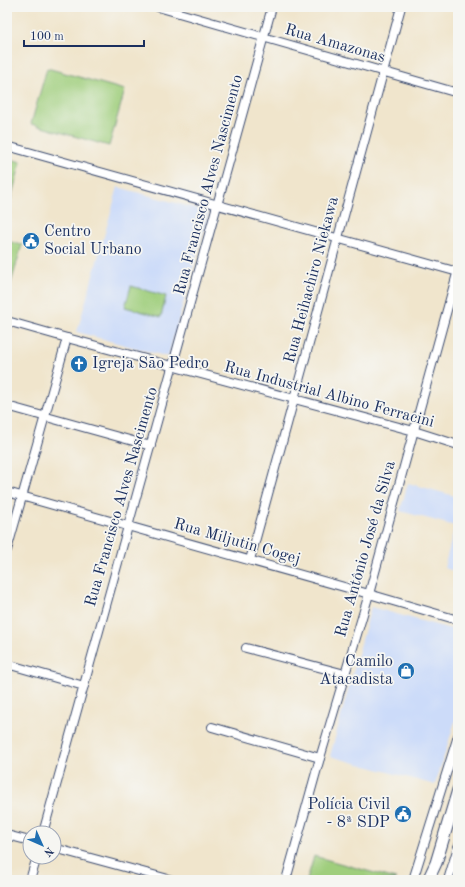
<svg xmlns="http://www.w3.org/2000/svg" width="465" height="887" viewBox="0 0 465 887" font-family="'Old Standard TT',serif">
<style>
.built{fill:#ccdbf9}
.green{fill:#9fce7c;stroke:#5d7e6d}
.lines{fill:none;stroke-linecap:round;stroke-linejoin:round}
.minor-casing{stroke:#3b4a6e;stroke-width:10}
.major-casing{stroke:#3b4a6e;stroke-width:13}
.minor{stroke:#fff;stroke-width:8}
.major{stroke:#fff;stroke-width:11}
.labels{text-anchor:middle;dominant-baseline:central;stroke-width:3.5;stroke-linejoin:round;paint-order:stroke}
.street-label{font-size:16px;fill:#1b2f5e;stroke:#f6f6f2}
.poi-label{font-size:16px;fill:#1b2f5e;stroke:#f6f6f2;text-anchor:start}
</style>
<rect width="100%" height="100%" fill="#f6f6f2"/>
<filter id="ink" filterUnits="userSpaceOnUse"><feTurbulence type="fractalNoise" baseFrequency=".025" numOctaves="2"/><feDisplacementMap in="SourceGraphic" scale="8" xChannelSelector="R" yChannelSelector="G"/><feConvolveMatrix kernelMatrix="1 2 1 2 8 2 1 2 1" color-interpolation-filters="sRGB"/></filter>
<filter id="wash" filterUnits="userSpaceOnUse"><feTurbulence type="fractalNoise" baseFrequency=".012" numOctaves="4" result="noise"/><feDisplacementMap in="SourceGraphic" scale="16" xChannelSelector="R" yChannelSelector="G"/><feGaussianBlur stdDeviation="0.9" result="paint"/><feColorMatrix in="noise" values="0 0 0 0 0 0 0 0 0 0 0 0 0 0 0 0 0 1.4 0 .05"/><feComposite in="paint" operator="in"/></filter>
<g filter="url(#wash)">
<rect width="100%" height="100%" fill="#f0e5cc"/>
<g class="built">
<path d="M 118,187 L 209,212 L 168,357 L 77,332 Z"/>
<path d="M 408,483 L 458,497 L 458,572 L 444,568 L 455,526 L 400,511 Z"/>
<path d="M 371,607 L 458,631 L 458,712 L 435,785 L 330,756 Z"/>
</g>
<g class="green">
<path d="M 47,68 L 125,90 L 109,146 L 31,124 Z"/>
<path d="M 7,158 L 21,162 L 7,213 Z"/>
<path d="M 7,241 L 22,245 L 7,297 Z"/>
<path d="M 131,286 L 166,296 L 161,317 L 125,307 Z"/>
<path d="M 314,856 L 396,879 L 396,880 L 307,880 Z"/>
</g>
</g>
<g filter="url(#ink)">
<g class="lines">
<defs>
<g id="minor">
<path d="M 158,7 L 458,93"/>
<path d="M 7,146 L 458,272"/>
<path d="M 7,321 L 67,338 L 414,431 L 458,445"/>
<path d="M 7,406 L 151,446"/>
<path d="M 7,492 L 369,594 L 458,620"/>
<path d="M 7,550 L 67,338"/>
<path d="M 250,560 L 401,7"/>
<path d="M 246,648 L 345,674"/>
<path d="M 7,664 L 84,686"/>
<path d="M 212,727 L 320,758"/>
<path d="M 43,833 L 272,7"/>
<path d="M 7,835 L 30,841"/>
<path d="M 54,848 L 172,880"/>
<path d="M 30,880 L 37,857"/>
<path d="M 286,880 L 320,758 L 369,594 L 458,270"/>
<path d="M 413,880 L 458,736"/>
<path d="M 448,880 L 458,847"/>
</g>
<path id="major" d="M 428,880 L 436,863 L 458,790"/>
</defs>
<use href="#minor" class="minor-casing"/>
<use href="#major" class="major-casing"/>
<use href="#minor" class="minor"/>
<use href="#major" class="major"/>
</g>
</g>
<defs>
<symbol id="civic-disc" viewBox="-11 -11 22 22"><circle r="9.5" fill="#1f6fb2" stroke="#f6f6f2"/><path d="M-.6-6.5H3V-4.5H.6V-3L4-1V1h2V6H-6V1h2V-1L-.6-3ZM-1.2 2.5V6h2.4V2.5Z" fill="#fff"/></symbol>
<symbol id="church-disc" viewBox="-11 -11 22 22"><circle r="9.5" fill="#1f6fb2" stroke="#f6f6f2"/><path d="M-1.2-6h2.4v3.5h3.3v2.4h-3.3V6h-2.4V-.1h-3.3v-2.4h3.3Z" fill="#fff"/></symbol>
<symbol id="shop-disc" viewBox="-11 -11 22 22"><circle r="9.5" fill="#1f6fb2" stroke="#f6f6f2"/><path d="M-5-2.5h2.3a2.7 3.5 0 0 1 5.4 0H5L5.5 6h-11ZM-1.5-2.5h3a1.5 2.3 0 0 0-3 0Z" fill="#fff"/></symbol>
</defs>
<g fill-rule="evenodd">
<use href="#civic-disc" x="21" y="231" width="20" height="20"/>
<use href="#church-disc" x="69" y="354" width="20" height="20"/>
<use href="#shop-disc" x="396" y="661" width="20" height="20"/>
<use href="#civic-disc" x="393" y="804" width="20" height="20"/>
</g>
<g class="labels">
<g class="street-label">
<text transform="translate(335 44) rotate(16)">Rua Amazonas</text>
<text transform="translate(209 185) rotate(-75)">Rua Francisco Alves Nascimento</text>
<text transform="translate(312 280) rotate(-75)">Rua Heihachiro Niekawa</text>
<text transform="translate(329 395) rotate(15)">Rua Industrial Albino Ferracini</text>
<text transform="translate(122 497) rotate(-74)">Rua Francisco Alves Nascimento</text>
<text transform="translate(237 542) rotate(16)">Rua Miljutin Cogej</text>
<text transform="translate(366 549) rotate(-74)">Rua Antônio José da Silva</text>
</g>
<g class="poi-label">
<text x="44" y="232">Centro<tspan x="44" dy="18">Social Urbano</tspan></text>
<text x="92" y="364">Igreja São Pedro</text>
<text x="393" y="662" text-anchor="end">Camilo<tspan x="393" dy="18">Atacadista</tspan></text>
<text x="390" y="805" text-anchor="end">Polícia Civil<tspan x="390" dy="18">- 8ª SDP</tspan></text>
</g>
</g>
<rect width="465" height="887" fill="none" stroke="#f6f6f2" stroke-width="24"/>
<g transform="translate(42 845) rotate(135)"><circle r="19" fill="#f6f6f2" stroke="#9ea6b7"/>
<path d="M0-3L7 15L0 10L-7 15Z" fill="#1f6fb2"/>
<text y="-6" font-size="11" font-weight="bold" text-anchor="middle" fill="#1b2f5e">N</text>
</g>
<path d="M24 40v6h120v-6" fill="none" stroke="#1b2f5e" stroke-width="2"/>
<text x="30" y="40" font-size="12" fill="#1b2f5e" stroke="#f6f6f2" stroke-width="3" paint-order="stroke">100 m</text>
</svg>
